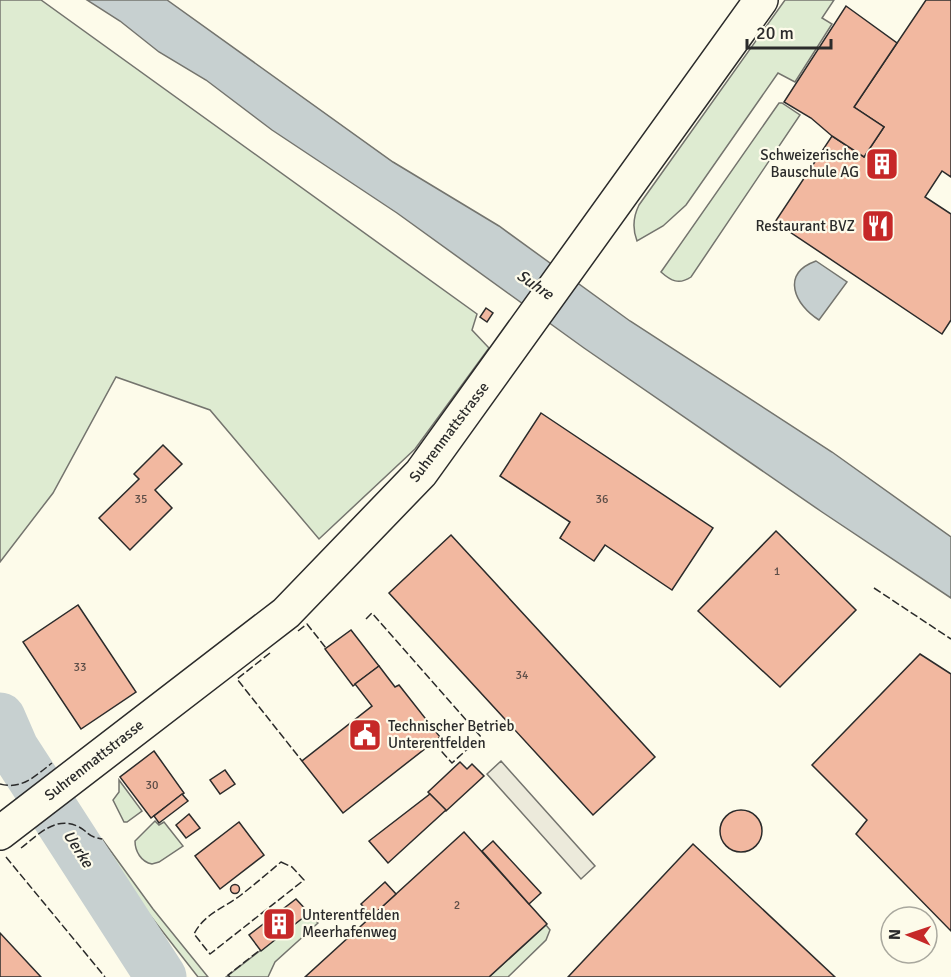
<svg xmlns="http://www.w3.org/2000/svg" width="951" height="977" viewBox="0 0 951 977" font-family="Signika,sans-serif">
<style>
.green{fill:#deebd1;stroke:#74746e;stroke-width:1.5}
.parking{fill:#eceadb;stroke:#74746e;stroke-width:1.5}
.water{fill:#c7d0d0;stroke:#74746e;stroke-width:1.5}
.lines{fill:none;stroke-linecap:round;stroke-linejoin:round}
.river{stroke:#c7d0d0;stroke-width:51}
.building{fill:#f2b8a0;stroke:#2b2b2b;stroke-width:1.5}
.secondary-casing{stroke:#2b2b2b;stroke-width:36}
.secondary{stroke:#fdfbea;stroke-width:33}
.fence{stroke:#2b2b2b;stroke-width:1.5;stroke-dasharray:8 3;stroke-linecap:butt}
.labels{text-anchor:middle;dominant-baseline:central;stroke-width:4.5;stroke-linejoin:round;paint-order:stroke}
.number-label{font-size:12px;fill:#5d4e48}
.poi-label{font-size:15px;fill:#2b2b2b;stroke:#fdfbea;text-anchor:end}
.street-label{font-size:15px;fill:#2b2b2b;stroke:#fdfbea}
.water-label{font-size:16px;font-style:italic;fill:#2b2b2b;stroke:#fdfbea}
</style>
<rect width="100%" height="100%" fill="#fdfbea"/>
<g class="green">
<path d="M 0,0 L 41,0 L 477,314 L 472,330 L 489,348 L 415,449 L 319,539 L 210,410 L 116,377 L 53,493 L 0,562 Z"/>
<path d="M 785,0 L 834,0 L 822,18 L 832,24 L 795,82 L 778,73 L 686,205 L 663,226 L 637,241 C 632,228 633,217 639,205 Z"/>
<path d="M 779,103 L 782,103 L 800,115 L 691,277 C 679,285 671,281 661,272 Z"/>
<path d="M 119,780 L 142,811 L 127,822 L 124,822 L 113,800 L 119,792 Z"/>
<path d="M 155,821 L 159,825 L 164,822 L 183,846 L 159,862 L 152,864 C 141,862 135,851 135,841 Z"/>
<path d="M 89,837 L 102,839 L 153,909 L 208,977 L 198,977 Z"/>
<path d="M 309,913 L 318,923 L 275,962 L 268,977 L 226,977 Z"/>
<path d="M 546,925 L 550,930 L 546,940 L 508,977 L 489,977 Z"/>
</g>
<path class="parking" d="M 501,761 L 595,866 L 581,879 L 487,774 Z"/>
<g class="water">
<path d="M 87,0 L 167,0 L 393,162 L 499,226 L 630,321 L 832,452 L 951,537 L 951,598 L 822,512 L 584,348 L 397,213 L 272,130 L 206,80 L 159,52 L 120,21 Z"/>
<path d="M 816,261 L 847,282 L 819,320 C 795,305 780,274 816,261 Z"/>
</g>
<g class="lines">
<path class="river" d="M 0,718 L 13,748 L 161,977"/>
</g>
<g class="building">
<path d="M 926,0 L 951,0 L 951,177 L 942,171 L 925,197 L 951,214 L 951,320 L 942,334 L 775,222 L 832,136 L 864,157 L 884,127 L 854,107 Z"/>
<path d="M 846,6 L 897,43 L 854,107 L 884,127 L 864,157 L 832,136 L 811,118 L 784,102 Z"/>
<path d="M 486,308 L 493,313 L 487,322 L 480,317 Z"/>
<path d="M 541,413 L 713,528 L 672,590 L 605,545 L 594,561 L 560,538 L 570,522 L 500,476 Z"/>
<path d="M 163,445 L 182,464 L 155,490 L 172,508 L 130,550 L 99,518 L 139,479 L 134,474 Z"/>
<path d="M 776,531 L 856,610 L 780,687 L 698,611 Z"/>
<path d="M 451,535 L 655,757 L 593,815 L 389,593 Z"/>
<path d="M 78,605 L 136,692 L 81,729 L 23,642 Z"/>
<path d="M 351,630 L 379,666 L 353,686 L 325,649 Z"/>
<path d="M 920,654 L 951,674 L 951,931 L 856,834 L 867,820 L 812,765 Z"/>
<path d="M 379,666 L 395,687 L 399,685 L 440,737 L 343,813 L 302,761 L 372,706 L 355,684 Z"/>
<path d="M 154,751 L 184,793 L 151,818 L 120,777 Z"/>
<path d="M 460,762 L 467,769 L 472,764 L 484,776 L 446,811 L 428,792 Z"/>
<path d="M 225,770 L 235,784 L 220,794 L 210,780 Z"/>
<path d="M 182,794 L 188,801 L 159,823 L 154,816 Z"/>
<path d="M 430,794 L 446,810 L 388,863 L 369,841 Z"/>
<circle cx="741" cy="831" r="21"/>
<path d="M 189,814 L 200,828 L 186,838 L 176,825 Z"/>
<path d="M 239,822 L 264,855 L 220,889 L 195,856 Z"/>
<path d="M 464,832 L 547,924 L 489,977 L 305,977 Z"/>
<path d="M 493,841 L 541,893 L 529,904 L 482,851 Z"/>
<path d="M 693,844 L 835,977 L 568,977 Z"/>
<path d="M 385,882 L 396,894 L 372,916 L 361,904 Z"/>
<circle cx="235" cy="889" r="4.5"/>
<path d="M 296,899 L 309,913 L 261,951 L 249,935 Z"/>
<path d="M 0,933 L 41,977 L 0,977 Z"/>
</g>
<g class="lines">
<defs>
<path id="secondary" d="M 0,833 L 286,613 L 421,473 L 761,0"/>
</defs>
<use href="#secondary" class="secondary-casing"/>
<use href="#secondary" class="secondary"/>
<g class="fence">
<path d="M 874,588 L 951,639"/>
<path d="M 366,619 L 372,613 L 481,737 L 452,763 L 434,743"/>
<path d="M 298,631 L 307,624 L 326,648"/>
<path d="M 270,653 L 237,679 L 302,761"/>
<path d="M 0,784 C 22,790 35,776 52,763"/>
<path d="M 21,848 C 38,835 55,816 77,826 C 90,832 85,836 102,839"/>
<path d="M 6,857 L 105,977"/>
<path d="M 281,862 L 292,867 L 304,880 L 210,954 L 194,934 C 204,914 224,908 241,895 C 255,884 268,873 281,862 Z"/>
<path d="M 230,977 L 228,975 L 260,950"/>
</g>
</g>
<defs>
<symbol id="building-square" viewBox="-11 -11 22 22"><rect x="-9" y="-9" width="18" height="18" rx="4" fill="#c62828" stroke="#fdfbea"/><path d="M-4-6H4V6H1V3H-1V6H-4ZM-2.5-4.3h1.7v1.8h-1.7ZM.8-4.3h1.7v1.8H.8ZM-2.5-1h1.7V.8h-1.7ZM.8-1h1.7V.8H.8Z" fill="#fff"/></symbol>
<symbol id="restaurant-square" viewBox="-11 -11 22 22"><rect x="-9" y="-9" width="18" height="18" rx="4" fill="#c62828" stroke="#fdfbea"/><path d="M-5-6h1v4h1v-4h1v4h1v-4h1v5L-1.5 .5V6h-2V.5L-5-1ZM5-6V6H3V1.5H1.5Q1.5-4 5-6Z" fill="#fff"/></symbol>
<symbol id="civic-square" viewBox="-11 -11 22 22"><rect x="-9" y="-9" width="18" height="18" rx="4" fill="#c62828" stroke="#fdfbea"/><path d="M-.6-6.5H3V-4.5H.6V-3L4-1V1h2V6H-6V1h2V-1L-.6-3ZM-1.2 2.5V6h2.4V2.5Z" fill="#fff"/></symbol>
</defs>
<g fill-rule="evenodd">
<use href="#building-square" x="863" y="145" width="38" height="38"/>
<use href="#restaurant-square" x="859" y="207" width="38" height="38"/>
<use href="#civic-square" x="346" y="716" width="38" height="38"/>
<use href="#building-square" x="260" y="905" width="38" height="38"/>
</g>
<g class="labels">
<g class="number-label">
<text x="141" y="499">35</text>
<text x="602" y="499">36</text>
<text x="777" y="571">1</text>
<text x="80" y="667">33</text>
<text x="522" y="675">34</text>
<text x="152" y="785">30</text>
<text x="457" y="905">2</text>
</g>
<g class="poi-label">
<text x="859" y="155">Schweizerische<tspan x="859" dy="17">Bauschule AG</tspan></text>
<text x="855" y="226">Restaurant BVZ</text>
<text x="388" y="726" text-anchor="start">Technischer Betrieb<tspan x="388" dy="17">Unterentfelden</tspan></text>
<text x="302" y="915" text-anchor="start">Unterentfelden<tspan x="302" dy="17">Meerhafenweg</tspan></text>
</g>
<g class="street-label">
<text transform="translate(449 432) rotate(-53)">Suhrenmattstrasse</text>
<text transform="translate(94 760) rotate(-38)">Suhrenmattstrasse</text>
</g>
<g class="water-label">
<text transform="translate(535 285) rotate(34)">Suhre</text>
<text transform="translate(78 849) rotate(57)">Uerke</text>
</g>
</g>
<g transform="translate(909 935) rotate(272)"><circle r="28" fill="#fdfbea" stroke="#a9a89e" stroke-width="1.5"/>
<path d="M0-4.5L10 22L0 15L-10 22Z" fill="#c62828"/>
<text y="-9" font-size="16" font-weight="bold" text-anchor="middle" fill="#2b2b2b">N</text>
</g>
<path d="M747 39v9h84v-9" fill="none" stroke="#2b2b2b" stroke-width="3"/>
<text x="756" y="39" font-size="18" fill="#2b2b2b" stroke="#fdfbea" stroke-width="4.5" paint-order="stroke">20 m</text>
</svg>
